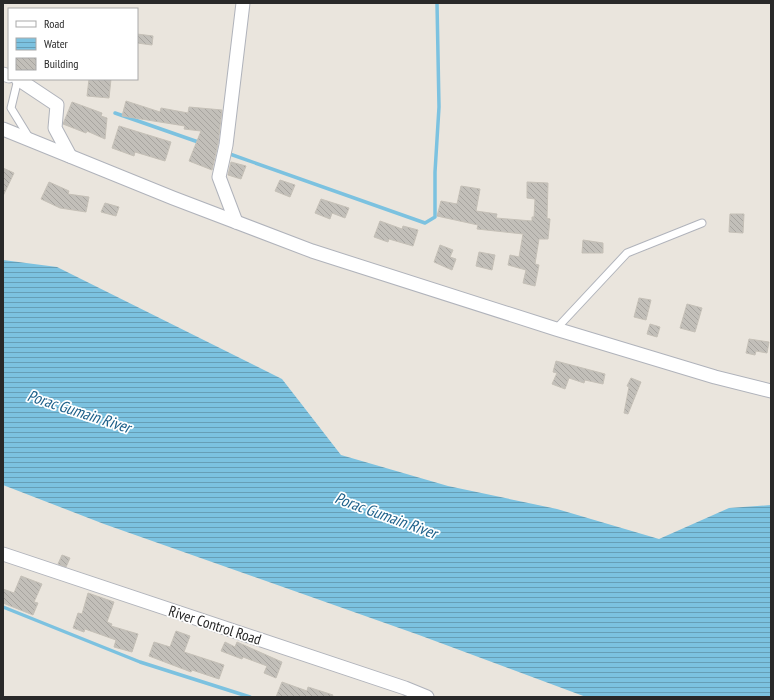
<svg xmlns="http://www.w3.org/2000/svg" width="774" height="700" viewBox="0 0 774 700" font-family="'PT Sans Narrow',sans-serif">
<style>
.water{fill:url(#water-rules)}
.lines{fill:none;stroke-linecap:round;stroke-linejoin:round}
.stream{stroke:#7cc2e0;stroke-width:3.5}
.building{fill:url(#building-back-hatch);stroke:#c5c0b7}
.service-casing{stroke:#b0b3bb;stroke-width:9}
.minor-casing{stroke:#b0b3bb;stroke-width:15}
.service{stroke:#fff;stroke-width:7}
.minor{stroke:#fff;stroke-width:13}
.labels{text-anchor:middle;dominant-baseline:central;stroke-width:3.5;stroke-linejoin:round;paint-order:stroke}
.street-label{font-size:15px;fill:#292929;stroke:#fff}
.water-label{font-size:16px;font-style:italic;fill:#1d608a;stroke:#fff}
</style>
<defs>
<pattern id="water-rules" width="6" height="5" patternUnits="userSpaceOnUse"><rect width="6" height="5" fill="#7cc2e0"/><path d="M0 2.5h6" fill="none" stroke="#669eb6"/></pattern>
<pattern id="building-back-hatch" width="6" height="6" patternUnits="userSpaceOnUse"><rect width="6" height="6" fill="#c2bfb9"/><path d="M-1 5l2 2M0 0l6 6M5-1l2 2" fill="none" stroke="#a7a49f"/></pattern>
</defs>
<rect width="100%" height="100%" fill="#eae5dd"/>
<path class="water" d="M 3,260 L 57,267 L 282,379 L 341,455 L 448,486 L 557,509 L 659,539 L 729,508 L 771,505 L 771,697 L 586,697 L 419,635 L 104,524 L 3,485 Z"/>
<g class="lines">
<g class="stream">
<path d="M 115,113 L 201,143"/>
<path d="M 227,153 L 425,223 L 435,217 L 435,172 L 439,107 L 437,3"/>
<path d="M 3,607 L 140,662 L 250,697"/>
</g>
</g>
<g class="building">
<path d="M 137,34 L 153,36 L 152,45 L 137,43 Z"/>
<path d="M 89,79 L 111,79 L 109,98 L 87,96 Z"/>
<path d="M 126,101 L 160,112 L 161,108 L 188,113 L 189,107 L 222,110 L 218,144 L 212,170 L 189,161 L 201,131 L 184,129 L 185,126 L 122,116 Z"/>
<path d="M 72,102 L 102,113 L 101,116 L 107,118 L 105,139 L 87,131 L 86,133 L 63,124 Z"/>
<path d="M 119,126 L 171,142 L 165,161 L 135,152 L 134,156 L 112,148 Z"/>
<path d="M 231,162 L 246,166 L 241,179 L 228,175 Z"/>
<path d="M 3,168 L 14,173 L 3,196 Z"/>
<path d="M 280,180 L 295,185 L 290,197 L 275,191 Z"/>
<path d="M 49,182 L 69,191 L 68,194 L 89,197 L 86,212 L 60,208 L 41,199 Z"/>
<path d="M 527,182 L 548,183 L 547,218 L 550,219 L 548,239 L 539,239 L 535,264 L 539,265 L 535,286 L 523,283 L 526,270 L 508,265 L 510,255 L 519,257 L 523,234 L 477,229 L 478,225 L 437,216 L 441,201 L 457,204 L 461,186 L 480,189 L 476,211 L 497,214 L 496,218 L 532,221 L 532,217 L 534,217 L 535,199 L 527,198 Z"/>
<path d="M 321,199 L 349,208 L 345,218 L 332,213 L 330,219 L 315,213 Z"/>
<path d="M 105,203 L 119,207 L 116,216 L 101,212 Z"/>
<path d="M 730,214 L 744,214 L 743,233 L 729,232 Z"/>
<path d="M 380,221 L 402,229 L 403,226 L 418,230 L 413,246 L 389,239 L 388,242 L 374,237 Z"/>
<path d="M 583,240 L 603,243 L 603,253 L 582,253 Z"/>
<path d="M 440,245 L 453,250 L 450,257 L 456,259 L 452,270 L 434,262 Z"/>
<path d="M 479,252 L 495,255 L 492,270 L 476,266 Z"/>
<path d="M 639,298 L 651,300 L 646,320 L 634,317 Z"/>
<path d="M 687,304 L 702,308 L 695,332 L 680,328 Z"/>
<path d="M 650,324 L 660,327 L 657,337 L 647,334 Z"/>
<path d="M 749,339 L 769,342 L 767,353 L 756,351 L 755,355 L 746,353 Z"/>
<path d="M 556,361 L 605,374 L 603,384 L 585,380 L 584,383 L 569,378 L 565,389 L 552,384 L 557,373 L 553,372 Z"/>
<path d="M 631,378 L 641,382 L 628,414 L 624,413 L 629,387 L 627,386 Z"/>
<path d="M 62,555 L 70,558 L 66,567 L 58,564 Z"/>
<path d="M 21,576 L 42,584 L 34,602 L 38,603 L 33,615 L 3,603 L 3,589 L 14,593 Z"/>
<path d="M 88,593 L 114,602 L 107,622 L 112,624 L 111,626 L 138,634 L 132,652 L 114,647 L 116,640 L 85,629 L 84,632 L 73,628 L 78,613 L 82,614 Z"/>
<path d="M 176,631 L 190,636 L 184,652 L 224,665 L 219,679 L 192,670 L 191,672 L 149,656 L 154,642 L 170,647 Z"/>
<path d="M 225,642 L 235,647 L 237,642 L 282,662 L 276,678 L 264,673 L 267,666 L 243,657 L 242,659 L 221,651 Z"/>
<path d="M 282,682 L 307,691 L 308,687 L 333,695 L 332,697 L 276,697 Z"/>
</g>
<g class="lines">
<defs>
<g id="service">
<path d="M 18,79 L 11,108 L 30,139"/>
<path d="M 556,329 L 627,253 L 702,223"/>
</g>
<g id="minor">
<path d="M 3,74 L 9,76"/>
<path d="M 18,79 L 57,105 L 55,128 L 70,156"/>
<path d="M 3,129 L 173,198 L 312,251 L 556,329 L 715,377 L 771,391"/>
<path d="M 236,222 L 219,177 L 226,145 L 243,3"/>
<path d="M 3,554 L 405,688 L 427,697"/>
</g>
</defs>
<use href="#service" class="service-casing"/>
<use href="#minor" class="minor-casing"/>
<use href="#service" class="service"/>
<use href="#minor" class="minor"/>
</g>
<g class="labels">
<g class="street-label">
<text transform="translate(215 625) rotate(18)">River Control Road</text>
</g>
<g class="water-label">
<text transform="translate(79 411) rotate(18)">Porac Gumain River</text>
<text transform="translate(386 515) rotate(20)">Porac Gumain River</text>
</g>
</g>
<rect width="774" height="700" fill="none" stroke="#292929" stroke-width="8"/>
<rect x="8" y="8" width="130" height="72" fill="#ffffff" stroke="#a9a9a9"/>
<rect x="16" y="21" width="20" height="6" fill="#ffffff" stroke="#a9a9a9"/>
<text x="44" y="28" font-size="12" fill="#292929">Road</text>
<rect x="16" y="38" width="20" height="12" fill="url(#water-rules)" stroke="#a9a9a9"/>
<text x="44" y="48" font-size="12" fill="#292929">Water</text>
<rect x="16" y="58" width="20" height="12" fill="url(#building-back-hatch)" stroke="#a9a9a9"/>
<text x="44" y="68" font-size="12" fill="#292929">Building</text>
</svg>
